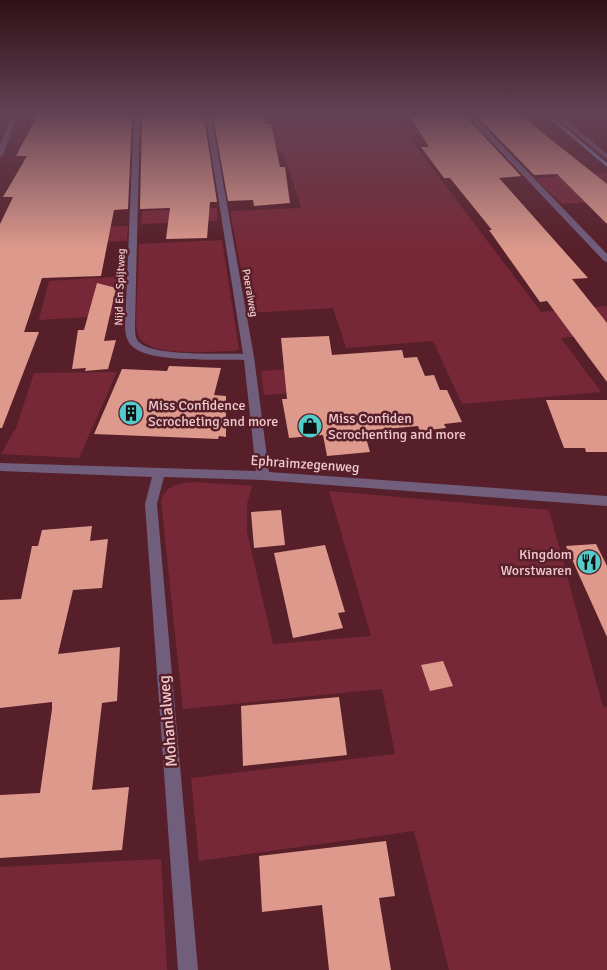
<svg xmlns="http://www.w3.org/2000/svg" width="607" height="970" viewBox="0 0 607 970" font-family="Signika,sans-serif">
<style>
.green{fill:#772838}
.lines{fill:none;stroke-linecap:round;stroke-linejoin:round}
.stream{fill:#718fbc;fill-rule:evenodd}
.building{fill:#dd9a8c}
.minor{fill:#715e7d;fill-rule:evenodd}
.labels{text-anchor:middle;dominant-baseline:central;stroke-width:5;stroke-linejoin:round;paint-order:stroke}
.far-street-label{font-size:11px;fill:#efcacd;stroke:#571f29}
.poi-label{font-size:14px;fill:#efcacd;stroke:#571f29;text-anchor:start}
.street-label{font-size:14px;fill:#efcacd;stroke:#571f29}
.near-street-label{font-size:16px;fill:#efcacd;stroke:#571f29}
</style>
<rect width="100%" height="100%" fill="#571f29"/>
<g class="green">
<path d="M 271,114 L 391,114 L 400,126 L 470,122 L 479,131 L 408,136 L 541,312 L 607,306 L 607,333 L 561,338 L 601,392 L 462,404 L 433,341 L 346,348 L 333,308 L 249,313 L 230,211 L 301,208 L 283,151 L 223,154 L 221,136 L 277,134 Z"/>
<path d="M 607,173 L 607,201 L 562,204 L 535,178 Z"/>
<path d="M 217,208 L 217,221 L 141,224 L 142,211 Z"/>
<path d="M 128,226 L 127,241 L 56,243 L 59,228 Z"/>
<path d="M 222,240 L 239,349 L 235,351 C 211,351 161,357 142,341 C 137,336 137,329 136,323 L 139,244 Z"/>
<path d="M 127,276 L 123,315 L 39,320 L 49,281 Z"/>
<path d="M 347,365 L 353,388 L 264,395 L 261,371 Z"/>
<path d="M 117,372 L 79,458 L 1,454 L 16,428 L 34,373 Z"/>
<path d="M 198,482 L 252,486 L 247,504 L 247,532 L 273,644 L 371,636 L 329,491 L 549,510 L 603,707 L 607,707 L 607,970 L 449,970 L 414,831 L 199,861 L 191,778 L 395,754 L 382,689 L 183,709 L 161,501 C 167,483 181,483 198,482 Z"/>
<path d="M 161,859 L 167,970 L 0,970 L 0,867 Z"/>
</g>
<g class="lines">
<path class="stream" d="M 549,114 L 607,163 L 607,167 L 544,114 Z"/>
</g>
<g class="building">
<path d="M 38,114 L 63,114 L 62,117 L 132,116 L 128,209 L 114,210 L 101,276 L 42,278 L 24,332 L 39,332 L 2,428 L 0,428 L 0,224 L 13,197 L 3,197 L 27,156 L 16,156 Z"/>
<path d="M 187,114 L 187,117 L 204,117 L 217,202 L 210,202 L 207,238 L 166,239 L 170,208 L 140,209 L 142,115 Z"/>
<path d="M 409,114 L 463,114 L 521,176 L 499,178 L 588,278 L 572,279 L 607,323 L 607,382 L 547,301 L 540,302 L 489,230 L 492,230 L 450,178 L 444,178 L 421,147 L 429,147 Z"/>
<path d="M 475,114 L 519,114 L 607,184 L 607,224 L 557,174 L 534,175 Z"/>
<path d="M 265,115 L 266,124 L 271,124 L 280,167 L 285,167 L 290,203 L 254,206 L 253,200 L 228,201 L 213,117 Z"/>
<path d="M 97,283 L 116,288 L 104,341 L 116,340 L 108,369 L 85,371 L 86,368 L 72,369 L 78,330 L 84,330 Z"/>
<path d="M 329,336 L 332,355 L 402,350 L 404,358 L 417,357 L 425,376 L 434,375 L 440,390 L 447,390 L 462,422 L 444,424 L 446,428 L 420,431 L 418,426 L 364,431 L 370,452 L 327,456 L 323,435 L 289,438 L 282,399 L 287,399 L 281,338 Z"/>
<path d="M 169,366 L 221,368 L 214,395 L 226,396 L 226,437 L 219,436 L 218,439 L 94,434 L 122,369 L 167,371 Z"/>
<path d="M 546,400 L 607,400 L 607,452 L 586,452 L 585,448 L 564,448 Z"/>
<path d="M 281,510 L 285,545 L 254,548 L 251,512 Z"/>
<path d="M 92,526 L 90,541 L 108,539 L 102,588 L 73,590 L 58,654 L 120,647 L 117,701 L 102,703 L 92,790 L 129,787 L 122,850 L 0,858 L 0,795 L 40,793 L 52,709 L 52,702 L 0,708 L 0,600 L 21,599 L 32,546 L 38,546 L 42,530 Z"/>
<path d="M 596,544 L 607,566 L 607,637 L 566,546 Z"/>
<path d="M 325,545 L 345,612 L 338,613 L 343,628 L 293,638 L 274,553 Z"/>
<path d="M 443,661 L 453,686 L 430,691 L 421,665 Z"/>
<path d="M 339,697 L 347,755 L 243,766 L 241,706 Z"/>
<path d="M 386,841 L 395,896 L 379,898 L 391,970 L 329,970 L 322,905 L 262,912 L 259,856 Z"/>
</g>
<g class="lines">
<g class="minor">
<path d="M 12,114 L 18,114 L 3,155 L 0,157 L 0,146 Z"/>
<path d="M 134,114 L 140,114 L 135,326 C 135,331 135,337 138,341 C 150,357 224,353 243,354 L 205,114 L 211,114 L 254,357 L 269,472 L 607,496 L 607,506 L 263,480 L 164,477 L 157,504 L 198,970 L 178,970 L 145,504 L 152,477 L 0,471 L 0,463 L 256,471 L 244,360 C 220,359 151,363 133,347 C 127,342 125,334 125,326 Z"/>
<path d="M 465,114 L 472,114 L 607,254 L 607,262 L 604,261 Z"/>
<path d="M 552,114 L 559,114 L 607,154 L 607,159 Z"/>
</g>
</g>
<linearGradient id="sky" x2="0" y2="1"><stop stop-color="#301117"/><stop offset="0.46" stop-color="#634254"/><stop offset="1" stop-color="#634254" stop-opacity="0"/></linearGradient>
<rect width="607" height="250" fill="url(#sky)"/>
<defs>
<symbol id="building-disc" viewBox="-11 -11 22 22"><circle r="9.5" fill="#53cdc9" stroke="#571f29"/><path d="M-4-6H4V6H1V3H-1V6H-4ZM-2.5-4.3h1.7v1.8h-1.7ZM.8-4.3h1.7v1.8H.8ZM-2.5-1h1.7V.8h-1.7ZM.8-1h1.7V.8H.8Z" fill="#111"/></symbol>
<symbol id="shop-disc" viewBox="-11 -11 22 22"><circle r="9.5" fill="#53cdc9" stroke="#571f29"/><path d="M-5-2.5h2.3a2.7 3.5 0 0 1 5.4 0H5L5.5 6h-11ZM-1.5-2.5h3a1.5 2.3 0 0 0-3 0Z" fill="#111"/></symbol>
<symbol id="restaurant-disc" viewBox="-11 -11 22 22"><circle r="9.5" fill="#53cdc9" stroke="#571f29"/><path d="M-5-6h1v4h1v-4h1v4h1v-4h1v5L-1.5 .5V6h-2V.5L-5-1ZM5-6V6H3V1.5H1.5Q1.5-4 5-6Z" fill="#111"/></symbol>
</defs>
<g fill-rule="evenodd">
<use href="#building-disc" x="117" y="399" width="28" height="28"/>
<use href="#shop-disc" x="296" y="412" width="28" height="28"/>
<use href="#restaurant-disc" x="575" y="548" width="28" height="28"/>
</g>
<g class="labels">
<g class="far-street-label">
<text transform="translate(120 287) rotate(-88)">Nijd En Spijtweg</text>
<text transform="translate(250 293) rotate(80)">Poeraiweg</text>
</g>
<g class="poi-label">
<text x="148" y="405">Miss Confidence<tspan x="148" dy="16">Scrocheting and more</tspan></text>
<text x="328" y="418">Miss Confiden<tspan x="328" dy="16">Scrochenting and more</tspan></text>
<text x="572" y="554" text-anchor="end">Kingdom<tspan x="572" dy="16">Worstwaren</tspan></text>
</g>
<g class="street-label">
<text transform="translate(305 464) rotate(4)">Ephraimzegenweg</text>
</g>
<g class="near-street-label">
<text transform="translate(168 721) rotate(-95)">Mohanlalweg</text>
</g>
</g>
</svg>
